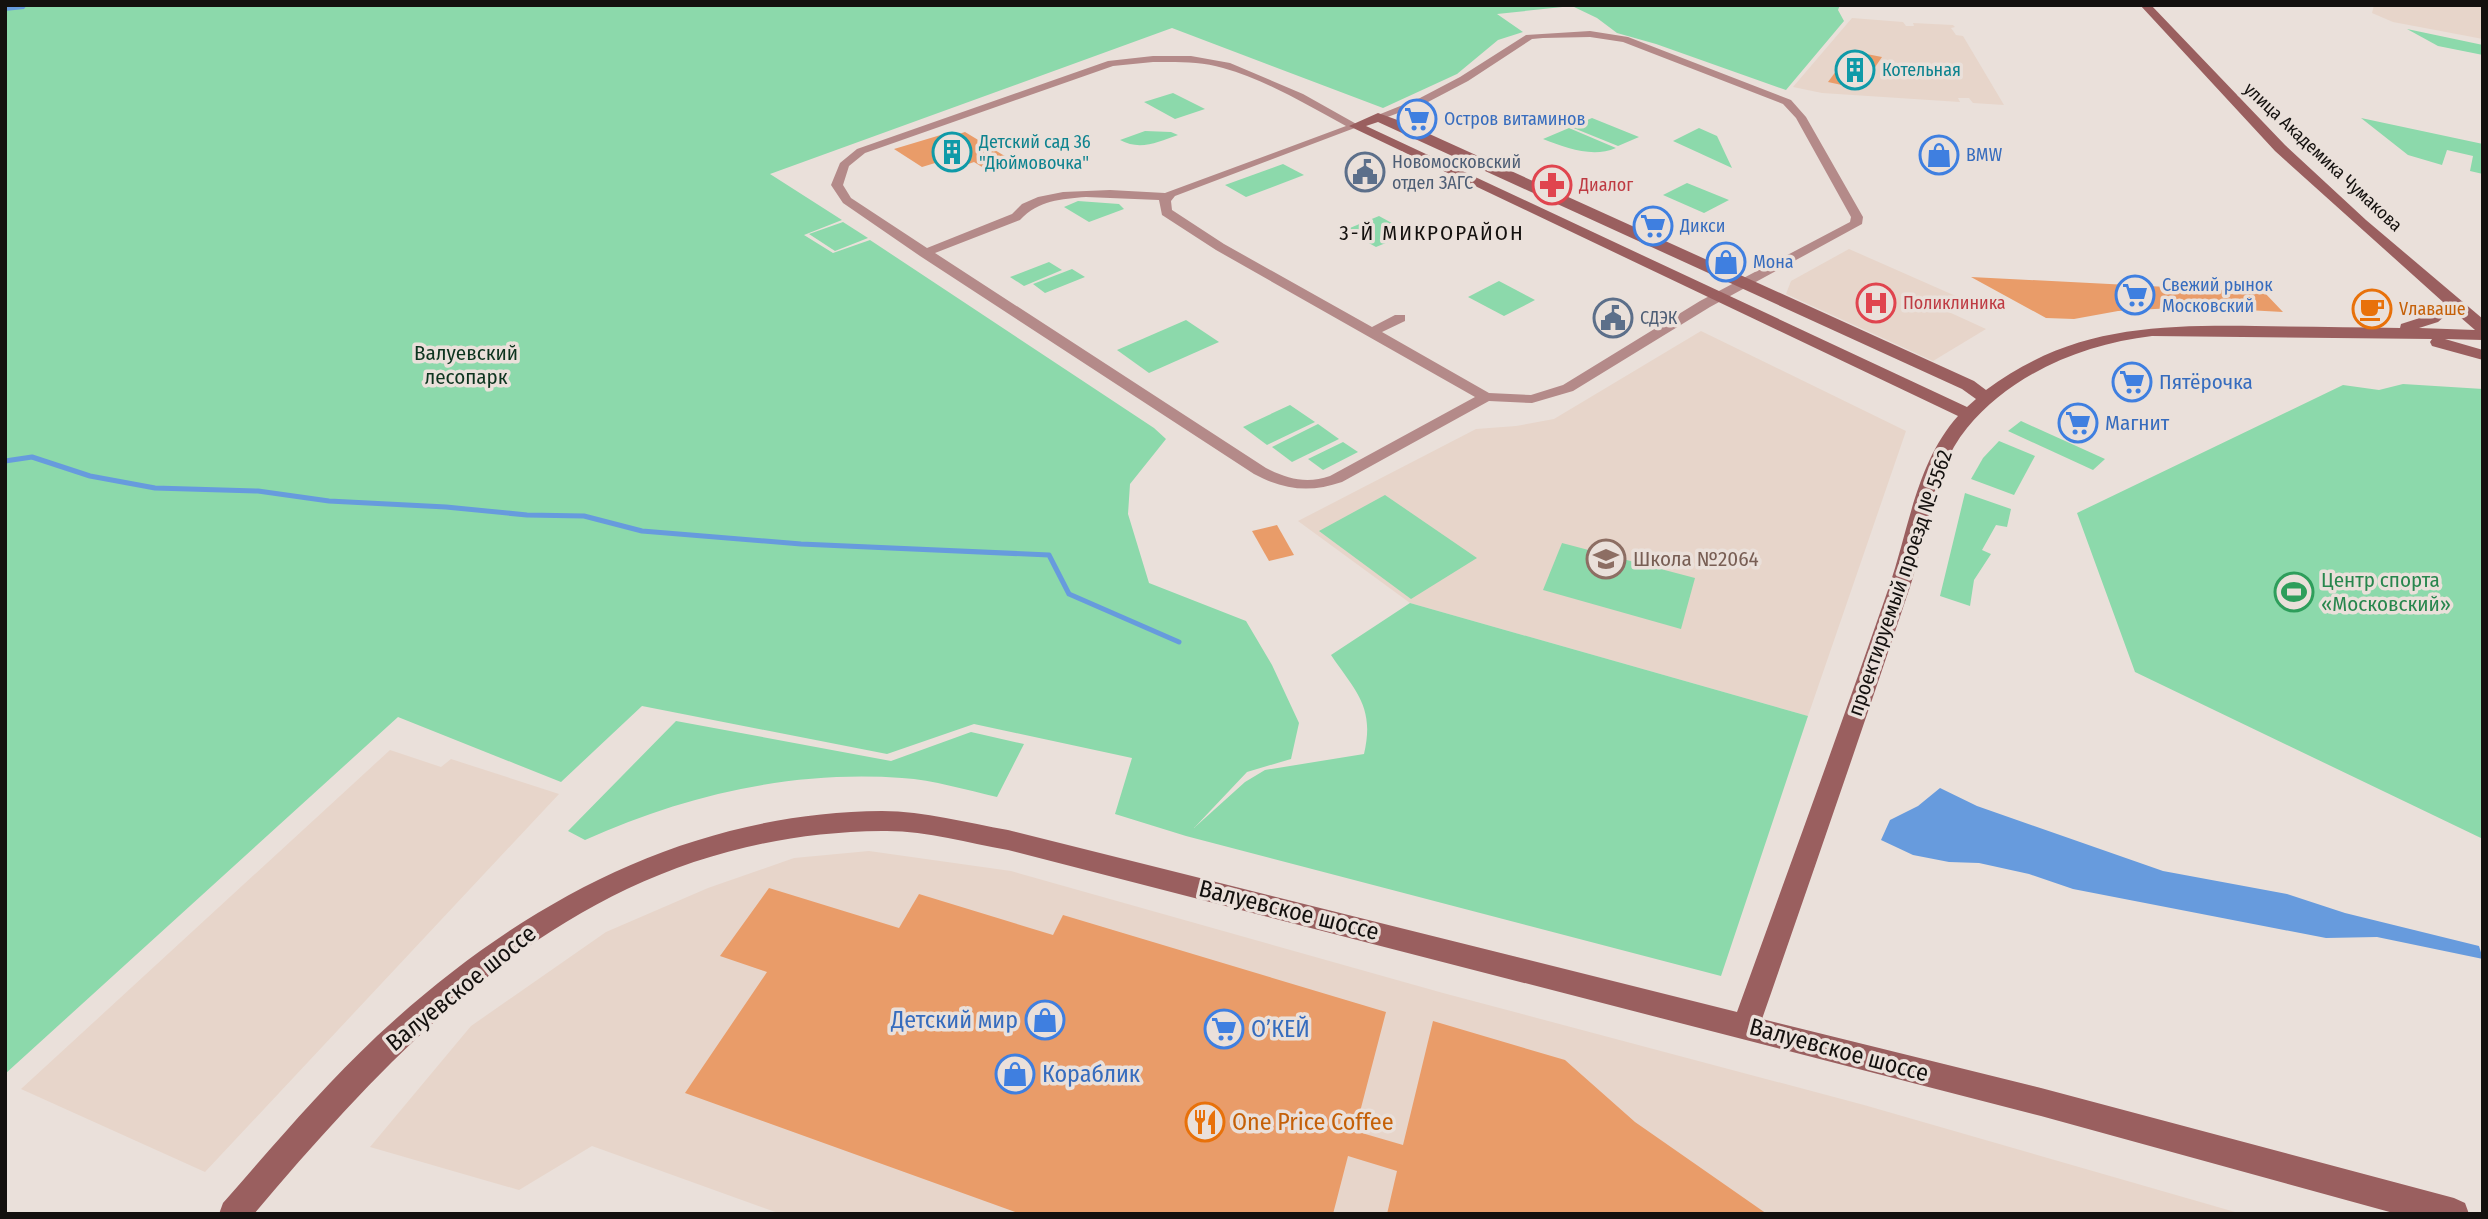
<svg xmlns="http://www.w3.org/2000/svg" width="2488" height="1219" viewBox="0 0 2488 1219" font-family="'Fira Sans Condensed',sans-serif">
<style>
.built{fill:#e7d5ca}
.green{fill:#8cd9ab}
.water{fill:#679bdd}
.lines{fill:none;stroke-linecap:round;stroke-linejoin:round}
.stream{stroke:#679bdd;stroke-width:5}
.river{fill:#679bdd;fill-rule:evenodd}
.building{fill:#e99c69}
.street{fill:#b48a89;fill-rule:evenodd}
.secondary{fill:#9a5f5f;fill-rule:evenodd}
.labels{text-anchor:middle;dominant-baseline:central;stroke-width:7;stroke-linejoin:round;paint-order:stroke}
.far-culture-label{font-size:18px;fill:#0d838f;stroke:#eae0da;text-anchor:start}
.far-shop-label{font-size:18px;fill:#366cbe;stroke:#eae0da;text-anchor:start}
.far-street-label{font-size:18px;fill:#13100e;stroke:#eae0da}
.far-service-label{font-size:18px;fill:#4e5e75;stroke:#eae0da;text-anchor:start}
.far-health-label{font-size:18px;fill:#be3a42;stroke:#eae0da;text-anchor:start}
.far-food-label{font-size:18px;fill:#c56008;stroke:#eae0da;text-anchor:start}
.far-quarter-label{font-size:21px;letter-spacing:2px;fill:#13100e;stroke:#eae0da}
.park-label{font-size:21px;fill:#0d341f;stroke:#eae0da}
.shop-label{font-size:21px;fill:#366cbe;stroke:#eae0da;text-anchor:start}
.education-label{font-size:21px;fill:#785e54;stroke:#eae0da;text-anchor:start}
.leisure-label{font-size:21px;fill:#27864d;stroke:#eae0da;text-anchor:start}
.street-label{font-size:21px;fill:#13100e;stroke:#eae0da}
.near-street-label{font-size:24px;fill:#13100e;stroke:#eae0da}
.near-shop-label{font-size:24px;fill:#366cbe;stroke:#eae0da;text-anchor:start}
.near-food-label{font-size:24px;fill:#c56008;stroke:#eae0da;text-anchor:start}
</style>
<rect width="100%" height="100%" fill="#eae0da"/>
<g class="built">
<path d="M 2374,5 L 2483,5 L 2483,39 L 2393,22 L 2372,13 Z"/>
<path d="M 1852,18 L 1903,22 L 1906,26 L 1914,26 L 1913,23 L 1953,25 L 1955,27 L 1951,28 L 1956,35 L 1963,36 L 2004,105 L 1973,103 L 1969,98 L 1958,98 L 1960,102 L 1822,93 L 1793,87 Z"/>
<path d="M 1849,249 L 1958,297 L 1940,308 L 1986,329 L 1933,361 L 1786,294 L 1791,281 Z"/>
<path d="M 1701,331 L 1906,431 L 1808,716 L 1410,603 L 1298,521 L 1476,429 L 1516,426 L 1554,419 Z"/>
<path d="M 390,750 L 441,767 L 451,759 L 559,794 L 205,1172 L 21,1089 Z"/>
<path d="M 869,851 L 1011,871 L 1443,993 L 1864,1105 L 2242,1214 L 781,1214 L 592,1146 L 519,1190 L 370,1147 L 471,1026 L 606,932 L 708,888 L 794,858 Z"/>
</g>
<g class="green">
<path d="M 5,5 L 1840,5 L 1838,10 L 1844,21 L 1786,90 L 1656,44 L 1617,33 L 1597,18 L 1572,6 L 1497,14 L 1523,32 L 1498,40 L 1457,74 L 1383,108 L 1172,28 L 770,174 L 842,220 L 804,235 L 833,253 L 870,240 L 1154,428 L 1166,439 L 1130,484 L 1128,514 L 1149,583 L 1246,621 L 1272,665 L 1299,723 L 1291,759 L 1247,772 L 1194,828 L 1245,782 L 1265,770 L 1364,754 C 1375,707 1356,692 1331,655 L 1410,603 L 1808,716 L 1721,976 L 1186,836 L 1115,814 L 1132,758 L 974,724 L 887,754 L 642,706 L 561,782 L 398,717 L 5,1074 Z"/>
<path d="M 2407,29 L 2483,45 L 2483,55 L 2438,46 Z"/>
<path d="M 1173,93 L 1205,109 L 1175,119 L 1144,102 Z"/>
<path d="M 1592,118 L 1639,137 L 1618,146 L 1571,127 Z"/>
<path d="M 2361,118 L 2483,144 L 2483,174 L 2470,171 L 2473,156 L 2447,150 L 2442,165 L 2408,155 Z"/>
<path d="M 1569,128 L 1616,148 C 1592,158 1567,148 1543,139 Z"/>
<path d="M 1699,128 L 1717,136 L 1732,168 L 1673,141 Z"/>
<path d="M 1145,131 L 1171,132 L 1178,135 C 1158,142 1140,151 1120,140 Z"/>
<path d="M 1283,164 L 1304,175 L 1246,197 L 1225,185 Z"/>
<path d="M 1687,183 L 1729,200 L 1704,213 L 1663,195 Z"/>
<path d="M 1078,201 L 1119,204 L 1124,209 L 1089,222 L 1064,207 Z"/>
<path d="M 1379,216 L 1410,233 L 1376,247 L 1345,230 Z"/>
<path d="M 843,222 L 868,238 L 835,251 L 809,234 Z"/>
<path d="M 1049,262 L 1062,270 L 1024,286 L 1010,277 Z"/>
<path d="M 1072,269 L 1085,277 L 1045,293 L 1033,284 Z"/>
<path d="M 1499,281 L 1535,300 L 1504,316 L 1468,297 Z"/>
<path d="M 1186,320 L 1219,342 L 1149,373 L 1117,350 Z"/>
<path d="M 2403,384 L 2483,389 L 2483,839 L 2135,672 L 2077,513 L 2343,385 L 2379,390 Z"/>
<path d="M 1290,405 L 1315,422 L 1267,445 L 1243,427 Z"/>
<path d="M 2021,421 L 2105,459 L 2093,470 L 2008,431 Z"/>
<path d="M 1318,424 L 1339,439 L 1292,462 L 1272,447 Z"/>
<path d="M 1999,441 L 2035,456 L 2014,495 L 1971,479 L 1983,458 Z"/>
<path d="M 1343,442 L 1358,452 L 1323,470 L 1308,459 Z"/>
<path d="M 1965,493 L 2011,509 L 2007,527 L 1996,525 L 1982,550 L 1991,554 L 1974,580 L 1970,606 L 1940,596 Z"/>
<path d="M 1385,495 L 1477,558 L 1411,599 L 1319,531 Z"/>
<path d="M 1562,543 L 1695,578 L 1681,629 L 1543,590 Z"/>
<path d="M 676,721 L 891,761 L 971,732 L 1024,744 L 997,797 C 966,790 934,780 902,778 C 793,770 684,795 585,840 L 568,831 Z"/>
</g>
<path class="water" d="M 1940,788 L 1977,806 L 2163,871 L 2287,894 L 2345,913 L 2479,946 L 2483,959 L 2377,937 L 2326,938 L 2073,889 L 2029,874 L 1979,863 L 1949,862 L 1913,855 L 1881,840 L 1890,820 L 1918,806 Z"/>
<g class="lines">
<path class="stream" d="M 5,461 L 32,457 L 90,476 L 155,488 L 258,491 L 329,501 L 446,507 L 527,515 L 584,516 L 642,531 L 801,544 L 1049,555 L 1069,594 L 1179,642"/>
<path class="river" d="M 5,5 L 27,5 L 24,9 L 5,11 Z"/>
</g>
<g class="building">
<path d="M 1851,51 L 1882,57 L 1860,89 L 1828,82 Z"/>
<path d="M 965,132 L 1008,158 L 982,167 L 974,162 L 957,168 L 945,160 L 922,167 L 894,149 L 944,134 L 949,137 Z"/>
<path d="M 1971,277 L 2264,292 L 2283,312 L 2192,307 L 2118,311 L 2074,319 L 2046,318 Z"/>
<path d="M 1277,525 L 1294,555 L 1269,561 L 1252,531 Z"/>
<path d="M 769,888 L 899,928 L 919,894 L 1053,935 L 1063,915 L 1386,1012 L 1355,1131 L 1403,1145 L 1433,1021 L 1565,1060 L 1635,1122 L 1767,1214 L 1387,1214 L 1397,1171 L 1348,1156 L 1333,1214 L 1021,1214 L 685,1093 L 767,972 L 720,956 Z"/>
</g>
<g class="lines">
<path class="street" d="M 1590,31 L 1628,37 L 1791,100 L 1806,117 L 1863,217 L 1862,224 L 1710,307 L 1573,391 L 1532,403 L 1489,401 L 1342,482 C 1310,493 1284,490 1254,474 L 920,256 L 843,203 L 831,185 L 840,163 L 857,149 L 1108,61 L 1153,56 L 1191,56 L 1230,63 L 1303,94 L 1360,126 L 1175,196 L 1171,201 L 1172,210 L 1224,244 L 1372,327 L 1395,315 L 1405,315 L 1405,321 L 1382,332 L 1489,393 L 1531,395 L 1563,385 L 1700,301 L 1850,222 L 1851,217 L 1796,118 L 1783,104 L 1623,42 L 1590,37 L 1543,38 L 1532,39 L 1468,81 L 1428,102 L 1382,119 L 1373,117 L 1420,98 L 1460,77 L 1526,35 ZM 1153,62 C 1176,62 1200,61 1223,68 C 1266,80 1307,105 1346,126 L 1165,193 L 1110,190 L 1063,192 L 1038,197 L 1022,204 L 1012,214 L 927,248 L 851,198 L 843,185 L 849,166 L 865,153 L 1113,66 ZM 1086,197 L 1159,200 L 1162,215 L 1216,250 L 1475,397 L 1330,476 C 1307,484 1287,479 1266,468 L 935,253 L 1020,220 C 1039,200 1061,199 1086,197 Z"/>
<path class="secondary" d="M 2140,5 L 2151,5 L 2285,145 L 2366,220 L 2483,319 L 2483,340 L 2445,339 L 2483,350 L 2483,360 L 2432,346 L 2430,342 L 2432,339 L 2152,336 C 2083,344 2011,374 1967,428 C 1931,472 1927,535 1910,587 C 1862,731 1812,875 1762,1019 L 2041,1088 L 2454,1198 L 2465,1203 L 2469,1214 L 2397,1214 L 2041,1116 L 1008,850 C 967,843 925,830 882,831 C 600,834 424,1013 254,1214 L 219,1214 L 223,1203 C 273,1146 322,1088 377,1036 C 519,904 685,813 882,811 C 925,811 967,823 1008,830 L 1737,1012 C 1788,871 1840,729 1889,587 C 1909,529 1916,463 1958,416 L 1349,126 L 1378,113 L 1403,122 L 1974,381 L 1986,390 C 2071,327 2154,325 2255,326 C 2303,327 2351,327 2400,328 L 2401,324 L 2426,316 L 2443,302 L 2275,151 ZM 1378,122 L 1962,389 L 1976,399 L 1967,407 L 1366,126 ZM 2452,310 L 2475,330 L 2419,328 L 2438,322 Z"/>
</g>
<defs>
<symbol id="building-ring" viewBox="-11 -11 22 22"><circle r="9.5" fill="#eae0da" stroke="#0f9aa8" stroke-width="1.5"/><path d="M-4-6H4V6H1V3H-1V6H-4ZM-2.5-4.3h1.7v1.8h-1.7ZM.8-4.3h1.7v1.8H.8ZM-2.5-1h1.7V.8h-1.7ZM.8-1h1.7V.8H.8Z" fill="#0f9aa8"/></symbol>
<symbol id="supermarket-ring" viewBox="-11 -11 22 22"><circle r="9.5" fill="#eae0da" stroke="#3f7fe0" stroke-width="1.5"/><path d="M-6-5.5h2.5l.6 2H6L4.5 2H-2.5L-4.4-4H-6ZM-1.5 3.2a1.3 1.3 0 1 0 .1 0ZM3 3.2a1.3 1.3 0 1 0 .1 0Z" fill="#3f7fe0"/></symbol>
<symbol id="shop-ring" viewBox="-11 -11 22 22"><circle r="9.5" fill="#eae0da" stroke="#3f7fe0" stroke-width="1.5"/><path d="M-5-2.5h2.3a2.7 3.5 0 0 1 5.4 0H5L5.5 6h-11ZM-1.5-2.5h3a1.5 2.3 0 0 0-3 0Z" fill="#3f7fe0"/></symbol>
<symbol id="civic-ring" viewBox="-11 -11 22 22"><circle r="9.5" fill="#eae0da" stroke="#5c6f8a" stroke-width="1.5"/><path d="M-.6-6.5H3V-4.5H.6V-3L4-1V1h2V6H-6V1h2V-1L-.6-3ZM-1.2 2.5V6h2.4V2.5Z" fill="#5c6f8a"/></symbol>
<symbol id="pharmacy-ring" viewBox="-11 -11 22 22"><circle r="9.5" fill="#eae0da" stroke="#e0444e" stroke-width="1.5"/><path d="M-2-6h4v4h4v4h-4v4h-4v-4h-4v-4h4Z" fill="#e0444e"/></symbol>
<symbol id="hospital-ring" viewBox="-11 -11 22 22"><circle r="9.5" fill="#eae0da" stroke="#e0444e" stroke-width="1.5"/><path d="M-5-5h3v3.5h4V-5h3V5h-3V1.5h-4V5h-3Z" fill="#e0444e"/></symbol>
<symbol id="cafe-ring" viewBox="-11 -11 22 22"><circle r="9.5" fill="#eae0da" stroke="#e8710a" stroke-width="1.5"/><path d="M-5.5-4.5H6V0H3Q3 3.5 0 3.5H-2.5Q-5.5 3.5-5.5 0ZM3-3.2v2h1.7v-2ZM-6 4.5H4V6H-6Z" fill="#e8710a"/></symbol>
<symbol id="school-ring" viewBox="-11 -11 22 22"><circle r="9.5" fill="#eae0da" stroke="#8d6e63" stroke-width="1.5"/><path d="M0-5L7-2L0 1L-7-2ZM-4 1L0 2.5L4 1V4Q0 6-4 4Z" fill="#8d6e63"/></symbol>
<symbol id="stadium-ring" viewBox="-11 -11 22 22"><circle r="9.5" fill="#eae0da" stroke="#2e9e5b" stroke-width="1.5"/><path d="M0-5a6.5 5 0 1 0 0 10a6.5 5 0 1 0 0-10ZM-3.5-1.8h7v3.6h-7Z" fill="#2e9e5b"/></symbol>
<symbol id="restaurant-ring" viewBox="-11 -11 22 22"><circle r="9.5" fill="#eae0da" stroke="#e8710a" stroke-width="1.5"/><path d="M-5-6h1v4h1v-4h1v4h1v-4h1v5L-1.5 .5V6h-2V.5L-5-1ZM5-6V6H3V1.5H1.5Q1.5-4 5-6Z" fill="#e8710a"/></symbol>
</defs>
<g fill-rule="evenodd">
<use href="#building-ring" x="1833" y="48" width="44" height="44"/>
<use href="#supermarket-ring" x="1395" y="97" width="44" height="44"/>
<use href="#building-ring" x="930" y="130" width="44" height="44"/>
<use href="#shop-ring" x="1917" y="133" width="44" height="44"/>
<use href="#civic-ring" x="1343" y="150" width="44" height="44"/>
<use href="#pharmacy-ring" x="1530" y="163" width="44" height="44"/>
<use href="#supermarket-ring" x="1631" y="204" width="44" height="44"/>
<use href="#shop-ring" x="1704" y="240" width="44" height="44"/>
<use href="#supermarket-ring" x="2113" y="273" width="44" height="44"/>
<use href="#hospital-ring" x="1854" y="281" width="44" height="44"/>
<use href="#cafe-ring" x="2350" y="287" width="44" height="44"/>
<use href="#civic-ring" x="1591" y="296" width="44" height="44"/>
<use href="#supermarket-ring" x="2110" y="360" width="44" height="44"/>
<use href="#supermarket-ring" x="2056" y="401" width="44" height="44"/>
<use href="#school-ring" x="1584" y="537" width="44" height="44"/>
<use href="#stadium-ring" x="2272" y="570" width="44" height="44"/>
<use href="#shop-ring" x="1023" y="998" width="44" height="44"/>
<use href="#supermarket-ring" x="1202" y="1007" width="44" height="44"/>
<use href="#shop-ring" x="993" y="1052" width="44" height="44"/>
<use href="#restaurant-ring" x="1183" y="1100" width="44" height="44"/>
</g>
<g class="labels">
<g class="far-culture-label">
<text x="1882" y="70">Котельная</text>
<text x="979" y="142">Детский сад 36<tspan x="979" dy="21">"Дюймовочка"</tspan></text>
</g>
<g class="far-shop-label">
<text x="1444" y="119">Остров витаминов</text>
<text x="1966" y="155">BMW</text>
<text x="1680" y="226">Дикси</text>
<text x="1753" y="262">Мона</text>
<text x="2162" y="285">Свежий рынок<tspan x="2162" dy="21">Московский</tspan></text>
</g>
<g class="far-street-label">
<text transform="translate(2323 157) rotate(43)">улица Академика Чумакова</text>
</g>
<g class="far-service-label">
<text x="1392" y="162">Новомосковский<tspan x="1392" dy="21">отдел ЗАГС</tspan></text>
<text x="1640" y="318">СДЭК</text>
</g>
<g class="far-health-label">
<text x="1579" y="185">Диалог</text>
<text x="1903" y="303">Поликлиника</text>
</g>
<g class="far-food-label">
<text x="2399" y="309">Vлаваше</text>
</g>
<g class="far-quarter-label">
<text x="1432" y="233">3-Й МИКРОРАЙОН</text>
</g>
<g class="park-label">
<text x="466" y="353">Валуевский<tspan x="466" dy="24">лесопарк</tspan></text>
</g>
<g class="shop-label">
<text x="2159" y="382">Пятёрочка</text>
<text x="2105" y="423">Магнит</text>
</g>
<g class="education-label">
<text x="1633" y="559">Школа №2064</text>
</g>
<g class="leisure-label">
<text x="2321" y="580">Центр спорта<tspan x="2321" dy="24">«Московский»</tspan></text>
</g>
<g class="street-label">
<text transform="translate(1900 583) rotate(-71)">проектируемый проезд № 5562</text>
</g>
<g class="near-street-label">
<text transform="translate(1289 910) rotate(14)">Валуевское шоссе</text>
<text transform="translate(461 988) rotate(-39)">Валуевское шоссе</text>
<text transform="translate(1839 1050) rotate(15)">Валуевское шоссе</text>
</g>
<g class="near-shop-label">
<text x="1018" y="1020" text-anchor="end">Детский мир</text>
<text x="1251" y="1029">О’КЕЙ</text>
<text x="1042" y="1074">Кораблик</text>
</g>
<g class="near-food-label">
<text x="1232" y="1122">One Price Coffee</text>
</g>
</g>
<rect width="2488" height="1219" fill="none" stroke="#13100e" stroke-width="14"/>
</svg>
